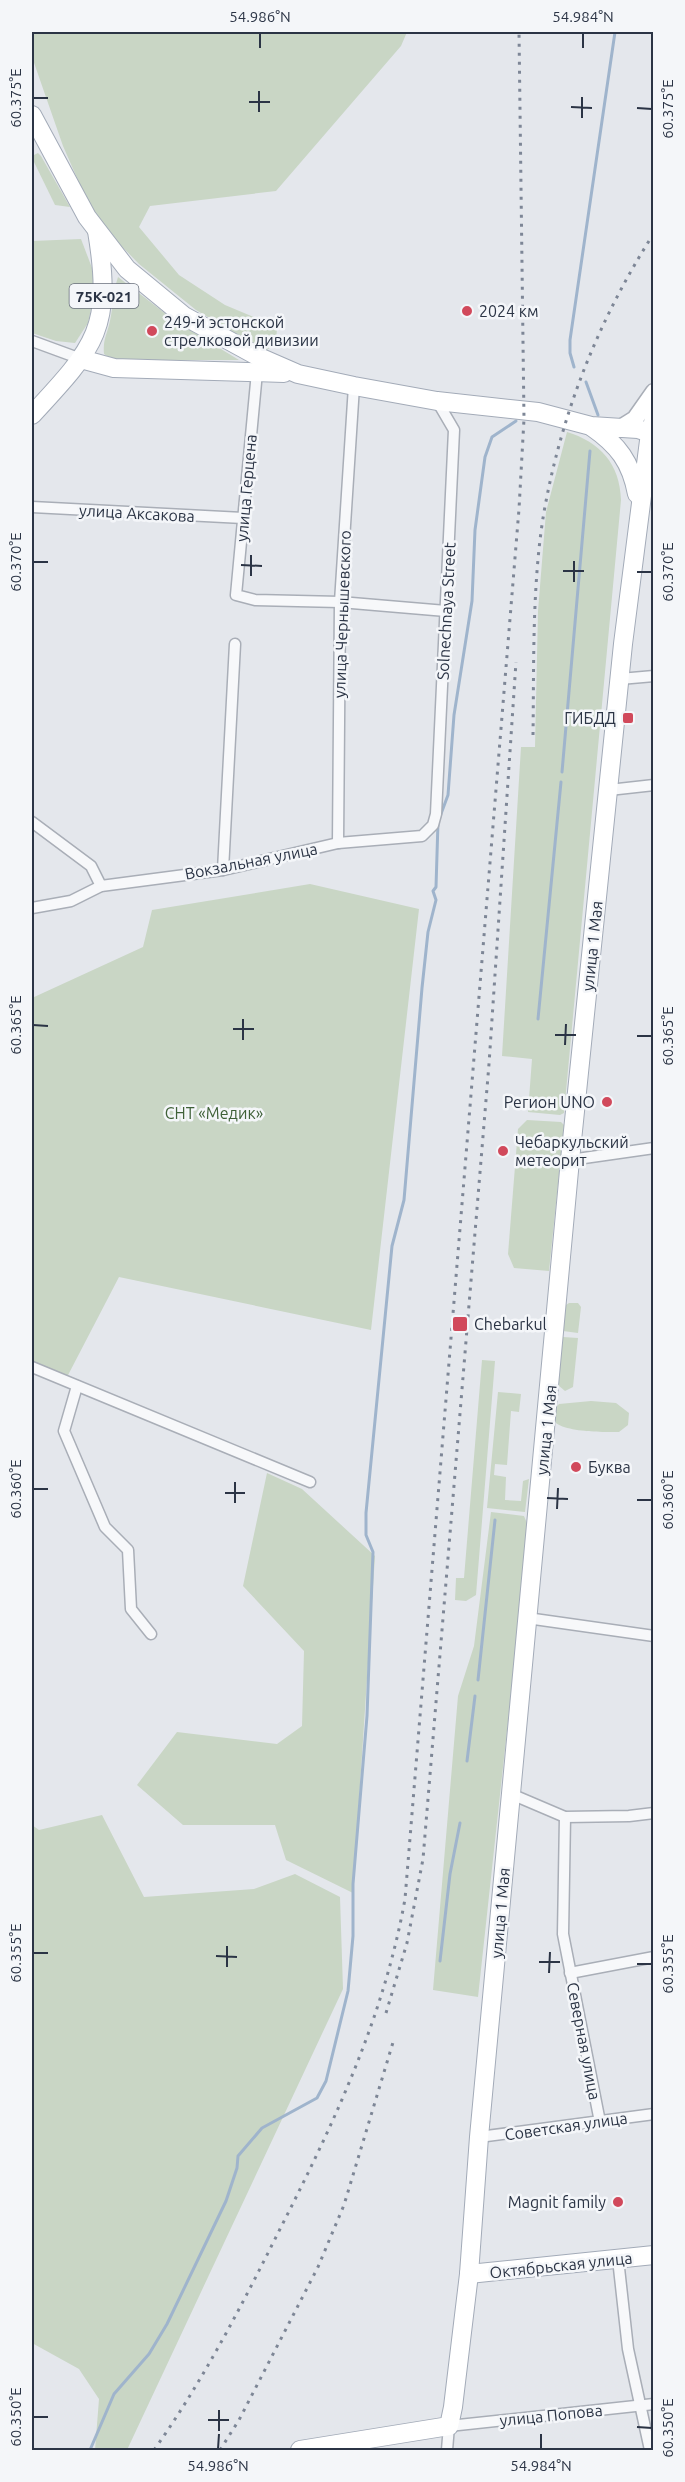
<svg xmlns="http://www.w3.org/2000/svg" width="685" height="2482" viewBox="0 0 685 2482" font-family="Ubuntu,sans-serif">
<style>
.green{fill:#c9d6c5}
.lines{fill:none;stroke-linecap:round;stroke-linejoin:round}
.stream{stroke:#9fb4cc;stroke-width:3}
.minor-casing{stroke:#a9aeb7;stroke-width:13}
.secondary-casing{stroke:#a9aeb7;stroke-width:19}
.primary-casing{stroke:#a3abb8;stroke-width:20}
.minor{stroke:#f7f8fa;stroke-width:10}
.secondary{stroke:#fff;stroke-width:16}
.primary{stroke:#fff;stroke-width:18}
.rail{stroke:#7d8696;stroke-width:3;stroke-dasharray:3 6;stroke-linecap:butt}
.ticks{fill:none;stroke:#2b3445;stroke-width:2}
.poi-dot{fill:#d1495b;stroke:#f4f6f9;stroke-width:2}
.labels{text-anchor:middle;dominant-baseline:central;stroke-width:5;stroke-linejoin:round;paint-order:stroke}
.shield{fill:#f4f6f9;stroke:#676e7b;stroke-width:1.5}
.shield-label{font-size:15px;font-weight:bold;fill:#2b3445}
.poi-label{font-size:16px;fill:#2b3445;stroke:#f4f6f9;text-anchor:start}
.street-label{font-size:16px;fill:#2b3445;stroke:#f4f6f9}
.park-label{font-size:16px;fill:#3f6138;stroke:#f4f6f9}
.neatline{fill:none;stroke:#2b3445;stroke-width:2}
.ticks-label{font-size:15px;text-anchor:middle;fill:#2b3445}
</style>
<rect width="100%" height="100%" fill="#e4e7ec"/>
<g class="green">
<path d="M 32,32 L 407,32 L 401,46 L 276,191 L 150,206 L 139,227 L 179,275 L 225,305 L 277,327 L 276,344 L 265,351 L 196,310 L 139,264 L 95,219 L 63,146 L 32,57 Z"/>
<path d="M 38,153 L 41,156 L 70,207 L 55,205 L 33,160 L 34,155 Z"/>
<path d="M 81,239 L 97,281 L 88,323 L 75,343 L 56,341 L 32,333 L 32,241 Z"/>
<path d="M 118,277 L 175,321 L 239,360 L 113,360 L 104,354 C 103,338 107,335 110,321 C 113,306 113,292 118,277 Z"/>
<path d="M 567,432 C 600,442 620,464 621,500 L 564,1113 L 560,1115 L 528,1112 L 532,1059 L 502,1056 L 521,747 L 535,747 L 538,611 L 546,512 Z"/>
<path d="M 310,884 L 419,909 L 371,1330 L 119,1277 L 66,1379 L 32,1362 L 32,998 L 143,947 L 152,910 Z"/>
<path d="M 527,1120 L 561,1122 L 564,1125 L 549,1271 L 514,1268 L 508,1254 L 518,1129 Z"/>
<path d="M 569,1303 L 578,1303 L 581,1307 L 578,1333 L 563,1331 L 566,1305 Z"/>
<path d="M 563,1337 L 578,1338 L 573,1387 L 565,1391 L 558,1385 Z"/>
<path d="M 482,1360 L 495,1361 L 476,1595 L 466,1601 L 455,1600 L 456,1578 L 464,1578 Z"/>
<path d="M 498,1392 L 521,1394 L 519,1412 L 511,1411 L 507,1465 L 495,1464 L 494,1475 L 506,1477 L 505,1500 L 521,1501 L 523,1481 L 529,1479 L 525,1512 L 487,1508 Z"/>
<path d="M 591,1401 L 616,1403 L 629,1413 L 628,1425 L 619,1432 C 607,1432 529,1434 559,1404 Z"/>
<path d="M 267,1473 L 302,1489 L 375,1556 L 353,1893 L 286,1860 L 275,1825 L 183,1825 L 137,1785 L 177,1732 L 277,1744 L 302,1726 L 304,1651 L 243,1586 Z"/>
<path d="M 491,1512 L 524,1516 L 529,1528 L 478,1997 L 433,1990 L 458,1696 L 474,1646 Z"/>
<path d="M 102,1815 L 144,1897 L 254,1889 L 295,1874 L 340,1897 L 343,1989 L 127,2450 L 95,2450 L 99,2399 L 79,2369 L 32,2343 L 32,1825 L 39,1830 Z"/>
</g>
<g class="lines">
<g class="stream">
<path d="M 574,367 L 570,353 L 570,340 L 615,32"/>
<path d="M 586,382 L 598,415"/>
<path d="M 562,772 L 590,451"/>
<path d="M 538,1019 L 561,782"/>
<path d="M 478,1680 L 495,1520"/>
<path d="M 467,1761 L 475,1696"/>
<path d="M 440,1961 L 450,1874 L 460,1823"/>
<path d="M 90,2450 L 114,2394 L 149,2354 L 167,2324 L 226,2201 L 237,2168 L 238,2156 L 262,2128 L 317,2098 L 326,2081 L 348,1991 L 353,1936 L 353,1884 L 367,1716 L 373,1552 L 366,1535 L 366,1513 L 392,1246 L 404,1200 L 422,988 L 428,932 L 436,900 L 433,891 L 436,887 L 438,822 L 448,795 L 454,715 L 472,601 L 475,530 L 485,457 L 492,437 L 516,421"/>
</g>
<defs>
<g id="minor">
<path d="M 32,341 L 81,359"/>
<path d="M 257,372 L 236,595 L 255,600 L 340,602 L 446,611"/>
<path d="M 32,507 L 243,518"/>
<path d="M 620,679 L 654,676"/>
<path d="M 609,790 L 654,785"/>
<path d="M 32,822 L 91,866 L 101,886"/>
<path d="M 338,843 L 340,602 L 354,386"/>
<path d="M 223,870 L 235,644"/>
<path d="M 32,908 L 71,901 L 101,886 L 223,870 L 338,843 L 422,836 L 433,825 L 436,814 L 454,430 L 437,401"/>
<path d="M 570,1160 L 654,1148"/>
<path d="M 32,1367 L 310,1482"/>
<path d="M 77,1386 L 64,1431 L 105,1527 L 128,1550 L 131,1609 L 151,1634"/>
<path d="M 527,1618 L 654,1636"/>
<path d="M 511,1794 L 565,1817 L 629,1816 L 654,1813"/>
<path d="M 565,1817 L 563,1934 L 600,2122"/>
<path d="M 570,1973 L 654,1957"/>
<path d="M 479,2137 L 654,2114"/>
<path d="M 618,2259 L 628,2349 L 650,2450"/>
<path d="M 447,2450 L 449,2426 L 654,2404"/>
</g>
<g id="secondary">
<path d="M 619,429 L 635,419 L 654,392"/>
<path d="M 650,433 L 654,412"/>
</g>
<g id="primary">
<path d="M 32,115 L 87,217 L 127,269 L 184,316 L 259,357 L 298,374 L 354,386 L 437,401 L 538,412 L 591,426 L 638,429 L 650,433 L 623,644 L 570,1160 L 479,2137 L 469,2274 L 453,2407 L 449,2426 L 300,2450"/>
<path d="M 81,359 L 114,368 L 284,373"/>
<path d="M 32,415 C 96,346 113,328 97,231"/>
<path d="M 592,427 C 618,445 631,462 637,494"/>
<path d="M 469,2274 L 654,2255"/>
</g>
</defs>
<use href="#minor" class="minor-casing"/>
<use href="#secondary" class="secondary-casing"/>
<use href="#primary" class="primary-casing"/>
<use href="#minor" class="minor"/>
<use href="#secondary" class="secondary"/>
<use href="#primary" class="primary"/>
<g class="rail">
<path d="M 533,735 C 534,663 532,583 544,512 C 562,411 599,319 654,233"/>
<path d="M 386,2013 L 407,1943 L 423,1859 L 489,1064 L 516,662"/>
<path d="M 154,2450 C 203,2381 242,2305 280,2229 C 334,2123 384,2017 405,1899 L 519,509 L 524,419 L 519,32"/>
<path d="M 220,2450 L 239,2420 L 318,2267 L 344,2205 L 394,2039"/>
</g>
</g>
<path class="ticks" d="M 260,48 L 260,33M 583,48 L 583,33M 33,98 L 48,98M 249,102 L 270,102M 571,107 L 592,108M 637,108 L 652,109M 259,112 L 259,91M 582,118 L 582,97M 33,562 L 48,562M 241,565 L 262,566M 563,571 L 584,571M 637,572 L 652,572M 251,576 L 251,555M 574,582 L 574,561M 33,1025 L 48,1026M 233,1029 L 254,1029M 555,1035 L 576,1035M 637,1036 L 652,1036M 243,1040 L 243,1019M 565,1045 L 566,1024M 33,1489 L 48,1489M 225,1493 L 245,1493M 547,1498 L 568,1499M 637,1500 L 652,1500M 235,1503 L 235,1482M 557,1509 L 558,1488M 33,1953 L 48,1953M 216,1956 L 237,1957M 539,1962 L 560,1962M 637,1964 L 652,1964M 227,1967 L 227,1946M 549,1973 L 550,1952M 33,2417 L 48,2417M 208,2420 L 229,2420M 637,2427 L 652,2428M 219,2431 L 219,2410M 218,2449 L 219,2434M 541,2449 L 541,2434"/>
<g class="poi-dot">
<circle cx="467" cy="311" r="6"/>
<circle cx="152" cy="331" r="6"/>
<rect x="622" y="712" width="12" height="12" rx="3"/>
<circle cx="607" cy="1102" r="6"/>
<circle cx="503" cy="1151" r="6"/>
<rect x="452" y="1316" width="16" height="16" rx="3"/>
<circle cx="576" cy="1467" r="6"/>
<circle cx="618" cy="2202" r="6"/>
</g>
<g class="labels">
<rect class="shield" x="69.5" y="284" width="69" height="24" rx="4.5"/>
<g class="shield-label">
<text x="104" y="296">75К-021</text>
</g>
<g class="poi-label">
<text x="479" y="311">2024 км</text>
<text x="164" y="322">249-й эстонской<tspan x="164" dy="18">стрелковой дивизии</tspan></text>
<text x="616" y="718" text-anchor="end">ГИБДД</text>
<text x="595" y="1102" text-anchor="end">Регион UNO</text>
<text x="515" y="1142">Чебаркульский<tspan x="515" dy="18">метеорит</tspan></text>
<text x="474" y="1324">Chebarkul</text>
<text x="588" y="1467">Буква</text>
<text x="606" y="2202" text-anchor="end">Magnit family</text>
</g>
<g class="street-label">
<text transform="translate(246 488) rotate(-85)">улица Герцена</text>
<text transform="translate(137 513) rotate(3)">улица Аксакова</text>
<text transform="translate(446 611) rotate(-87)">Solnechnaya Street</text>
<text transform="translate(342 614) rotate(-88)">улица Чернышевского</text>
<text transform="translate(251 861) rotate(-11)">Вокзальная улица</text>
<text transform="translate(592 946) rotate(-84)">улица 1 Мая</text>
<text transform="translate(546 1430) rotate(-84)">улица 1 Мая</text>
<text transform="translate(500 1913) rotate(-85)">улица 1 Мая</text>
<text transform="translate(584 2041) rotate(79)">Северная улица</text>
<text transform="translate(566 2126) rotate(-8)">Советская улица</text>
<text transform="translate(561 2265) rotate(-6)">Октябрьская улица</text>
<text transform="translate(551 2415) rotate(-6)">улица Попова</text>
</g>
<g class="park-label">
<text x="214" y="1113">СНТ «Медик»</text>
</g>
</g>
<rect width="685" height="2482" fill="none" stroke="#f4f6f9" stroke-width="66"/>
<rect x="33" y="33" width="619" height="2416" class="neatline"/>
<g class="ticks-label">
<text x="260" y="22">54.986°N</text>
<text x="583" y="22">54.984°N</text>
<text transform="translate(16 98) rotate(-90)" y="5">60.375°E</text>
<text transform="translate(668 109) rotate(-90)" y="5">60.375°E</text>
<text transform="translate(16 562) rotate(-90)" y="5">60.370°E</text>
<text transform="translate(668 572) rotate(-90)" y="5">60.370°E</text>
<text transform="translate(16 1025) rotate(-90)" y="5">60.365°E</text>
<text transform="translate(668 1036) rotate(-90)" y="5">60.365°E</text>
<text transform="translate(16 1489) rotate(-90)" y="5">60.360°E</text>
<text transform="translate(668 1500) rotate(-90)" y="5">60.360°E</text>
<text transform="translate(16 1953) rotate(-90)" y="5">60.355°E</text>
<text transform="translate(668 1964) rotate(-90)" y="5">60.355°E</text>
<text transform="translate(16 2417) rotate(-90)" y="5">60.350°E</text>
<text transform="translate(668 2428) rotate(-90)" y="5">60.350°E</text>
<text x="218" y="2471">54.986°N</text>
<text x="541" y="2471">54.984°N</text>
</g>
</svg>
